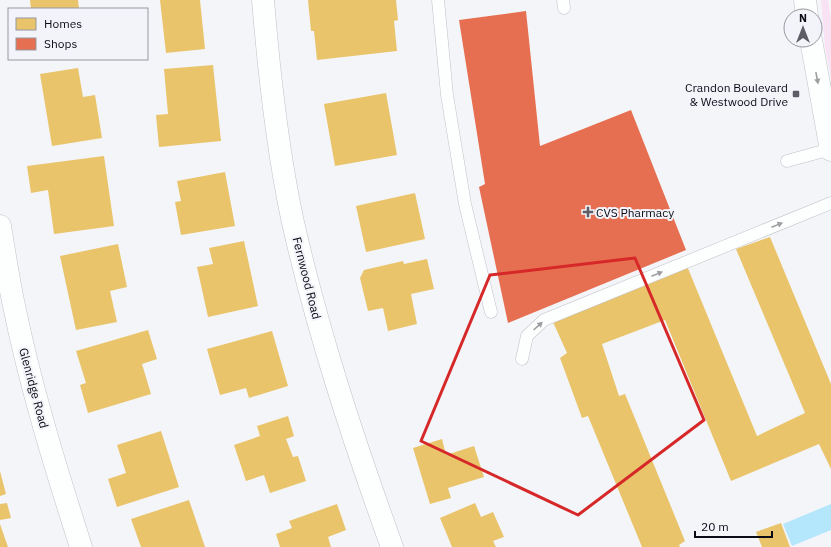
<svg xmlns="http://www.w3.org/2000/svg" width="831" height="547" viewBox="0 0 831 547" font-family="'IBM Plex Sans',sans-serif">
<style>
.green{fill:#fae2f5}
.water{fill:#b4e6fc}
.homes{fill:#e9c46a}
.shops{fill:#e76f51}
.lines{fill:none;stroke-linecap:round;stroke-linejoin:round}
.lane-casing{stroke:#c0c1c8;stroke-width:13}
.street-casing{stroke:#c0c1c8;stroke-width:23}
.secondary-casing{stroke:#c0c1c8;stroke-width:23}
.lane{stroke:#fdfefe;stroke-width:12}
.street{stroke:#fdfefe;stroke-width:22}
.secondary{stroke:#fdfefe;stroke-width:22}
.oneway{fill:#9d9da1}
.marked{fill:none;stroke:#d62828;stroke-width:3;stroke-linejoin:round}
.poi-dot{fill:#5d5e65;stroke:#f3f4fa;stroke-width:1.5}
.labels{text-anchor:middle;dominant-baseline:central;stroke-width:4;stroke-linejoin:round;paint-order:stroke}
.poi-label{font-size:12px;fill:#0c0c16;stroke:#f3f4fa;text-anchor:end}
.street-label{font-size:12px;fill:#0c0c16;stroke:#f3f4fa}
</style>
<rect width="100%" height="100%" fill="#f4f5f9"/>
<path class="green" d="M 821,0 L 828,0 L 831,20 L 831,77 L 825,47 Z"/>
<path class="water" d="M 831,504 L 831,530 L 792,546 L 783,524 Z"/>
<g class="homes">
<path d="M 30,0 L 78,0 L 79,9 L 31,9 Z"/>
<path d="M 160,0 L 200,0 L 205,49 L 166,53 Z"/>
<path d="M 308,0 L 396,0 L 398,20 L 394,21 L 397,51 L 317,60 L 314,31 L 311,31 Z"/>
<path d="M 213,65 L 221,141 L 159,147 L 156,115 L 168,114 L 164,69 Z"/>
<path d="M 78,68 L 83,97 L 95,95 L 102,138 L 52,146 L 40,74 Z"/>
<path d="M 386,93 L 397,155 L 335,166 L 324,104 Z"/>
<path d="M 104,156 L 114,226 L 54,234 L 48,190 L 31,193 L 27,166 Z"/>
<path d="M 225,172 L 235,226 L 181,235 L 175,202 L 181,201 L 177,181 Z"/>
<path d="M 415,193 L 425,239 L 366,252 L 356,206 Z"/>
<path d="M 770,237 L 831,384 L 831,469 L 819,444 L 731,481 L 665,320 L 602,344 L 619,396 L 625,394 L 685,541 L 679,545 L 680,547 L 642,547 L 588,416 L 582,418 L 560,358 L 567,353 L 553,322 L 687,266 L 757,436 L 805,413 L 736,249 Z"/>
<path d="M 244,241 L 258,306 L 208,317 L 197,267 L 213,264 L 209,248 Z"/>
<path d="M 118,244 L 127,287 L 110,291 L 117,322 L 76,330 L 60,256 Z"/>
<path d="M 427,259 L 434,289 L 411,294 L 417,324 L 388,331 L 383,308 L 368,311 L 360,278 L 364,270 L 403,261 L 404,264 Z"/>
<path d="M 148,330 L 157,359 L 142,364 L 151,394 L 88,413 L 80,385 L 86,383 L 76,351 Z"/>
<path d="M 272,331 L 288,386 L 249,398 L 246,388 L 220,395 L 207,349 Z"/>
<path d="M 288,416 L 294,436 L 286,439 L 293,457 L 298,456 L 306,481 L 270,493 L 264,475 L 246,481 L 234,445 L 260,436 L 257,426 Z"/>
<path d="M 161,431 L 179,487 L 117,507 L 108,479 L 126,473 L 117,445 Z"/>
<path d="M 442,439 L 446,455 L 474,446 L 484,477 L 448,488 L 451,498 L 430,504 L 413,448 Z"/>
<path d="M 0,471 L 6,494 L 0,496 Z"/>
<path d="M 189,500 L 205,547 L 141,547 L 131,519 Z"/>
<path d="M 7,503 L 11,518 L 0,520 L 0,504 Z"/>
<path d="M 475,503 L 481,517 L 493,512 L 504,537 L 493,541 L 496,547 L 452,547 L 440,518 Z"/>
<path d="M 337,504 L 346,530 L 328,537 L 331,547 L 280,547 L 276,534 L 292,528 L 289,521 Z"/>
<path d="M 781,523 L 790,547 L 762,547 L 756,532 Z"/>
<path d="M 0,524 L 8,547 L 0,547 Z"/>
</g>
<path class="shops" d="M 526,11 L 540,146 L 631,110 L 686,250 L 508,323 L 479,187 L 485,184 L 459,20 Z"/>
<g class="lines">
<defs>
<g id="lane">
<path d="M 438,0 L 447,95 L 465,204 L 491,312"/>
<path d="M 563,0 L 564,8"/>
<path d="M 787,161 L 831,149"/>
<path d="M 522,359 L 527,336 L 544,320 L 831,203"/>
</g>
<g id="street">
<path d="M 263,0 C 269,73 277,147 292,218 C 317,330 353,439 392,547"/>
<path d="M 0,226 C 4,251 8,276 13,301 C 30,385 55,466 81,547"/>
</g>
<g id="secondary">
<path d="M 805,0 L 807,16"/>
<path d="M 811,40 L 831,150"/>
</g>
</defs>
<use href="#lane" class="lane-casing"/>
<use href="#street" class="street-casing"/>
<use href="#secondary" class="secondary-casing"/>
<use href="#lane" class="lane"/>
<use href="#street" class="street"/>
<use href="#secondary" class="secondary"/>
</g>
<defs><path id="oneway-solid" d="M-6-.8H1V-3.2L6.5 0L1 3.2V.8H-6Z"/></defs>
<g class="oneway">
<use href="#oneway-solid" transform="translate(817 78) rotate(79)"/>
<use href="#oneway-solid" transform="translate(777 225) rotate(-22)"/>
<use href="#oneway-solid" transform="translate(657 274) rotate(-22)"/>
<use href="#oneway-solid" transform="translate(538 326) rotate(-42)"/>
</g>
<path class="marked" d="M 635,258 L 704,420 L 578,515 L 421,441 L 490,275 Z"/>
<g class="poi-dot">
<rect x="792" y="90" width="8" height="8" rx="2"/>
<path d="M586 206h4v4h4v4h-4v4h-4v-4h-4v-4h4z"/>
</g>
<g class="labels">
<g class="poi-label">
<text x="788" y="87">Crandon Boulevard<tspan x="788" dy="14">&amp; Westwood Drive</tspan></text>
<text x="596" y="212" text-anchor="start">CVS Pharmacy</text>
</g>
<g class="street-label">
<text transform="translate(307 278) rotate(76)">Fernwood Road</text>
<text transform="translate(34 388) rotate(75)">Glenridge Road</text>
</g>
</g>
<rect x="8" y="8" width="140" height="52" fill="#f3f4fa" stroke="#97979f"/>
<rect x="16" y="18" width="20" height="12" fill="#e9c46a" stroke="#97979f"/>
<text x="44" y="28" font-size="12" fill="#0c0c16">Homes</text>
<rect x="16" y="38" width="20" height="12" fill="#e76f51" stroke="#97979f"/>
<text x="44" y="48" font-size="12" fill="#0c0c16">Shops</text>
<g transform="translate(803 28)"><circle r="19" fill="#f3f4fa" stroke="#97979f"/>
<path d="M0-3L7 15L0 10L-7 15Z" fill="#5d5e65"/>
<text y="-6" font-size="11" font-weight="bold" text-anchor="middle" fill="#0c0c16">N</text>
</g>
<path d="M695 531v6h77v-6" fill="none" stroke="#0c0c16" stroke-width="2"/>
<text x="701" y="531" font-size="12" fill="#0c0c16" stroke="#f3f4fa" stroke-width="3" paint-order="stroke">20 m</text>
</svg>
